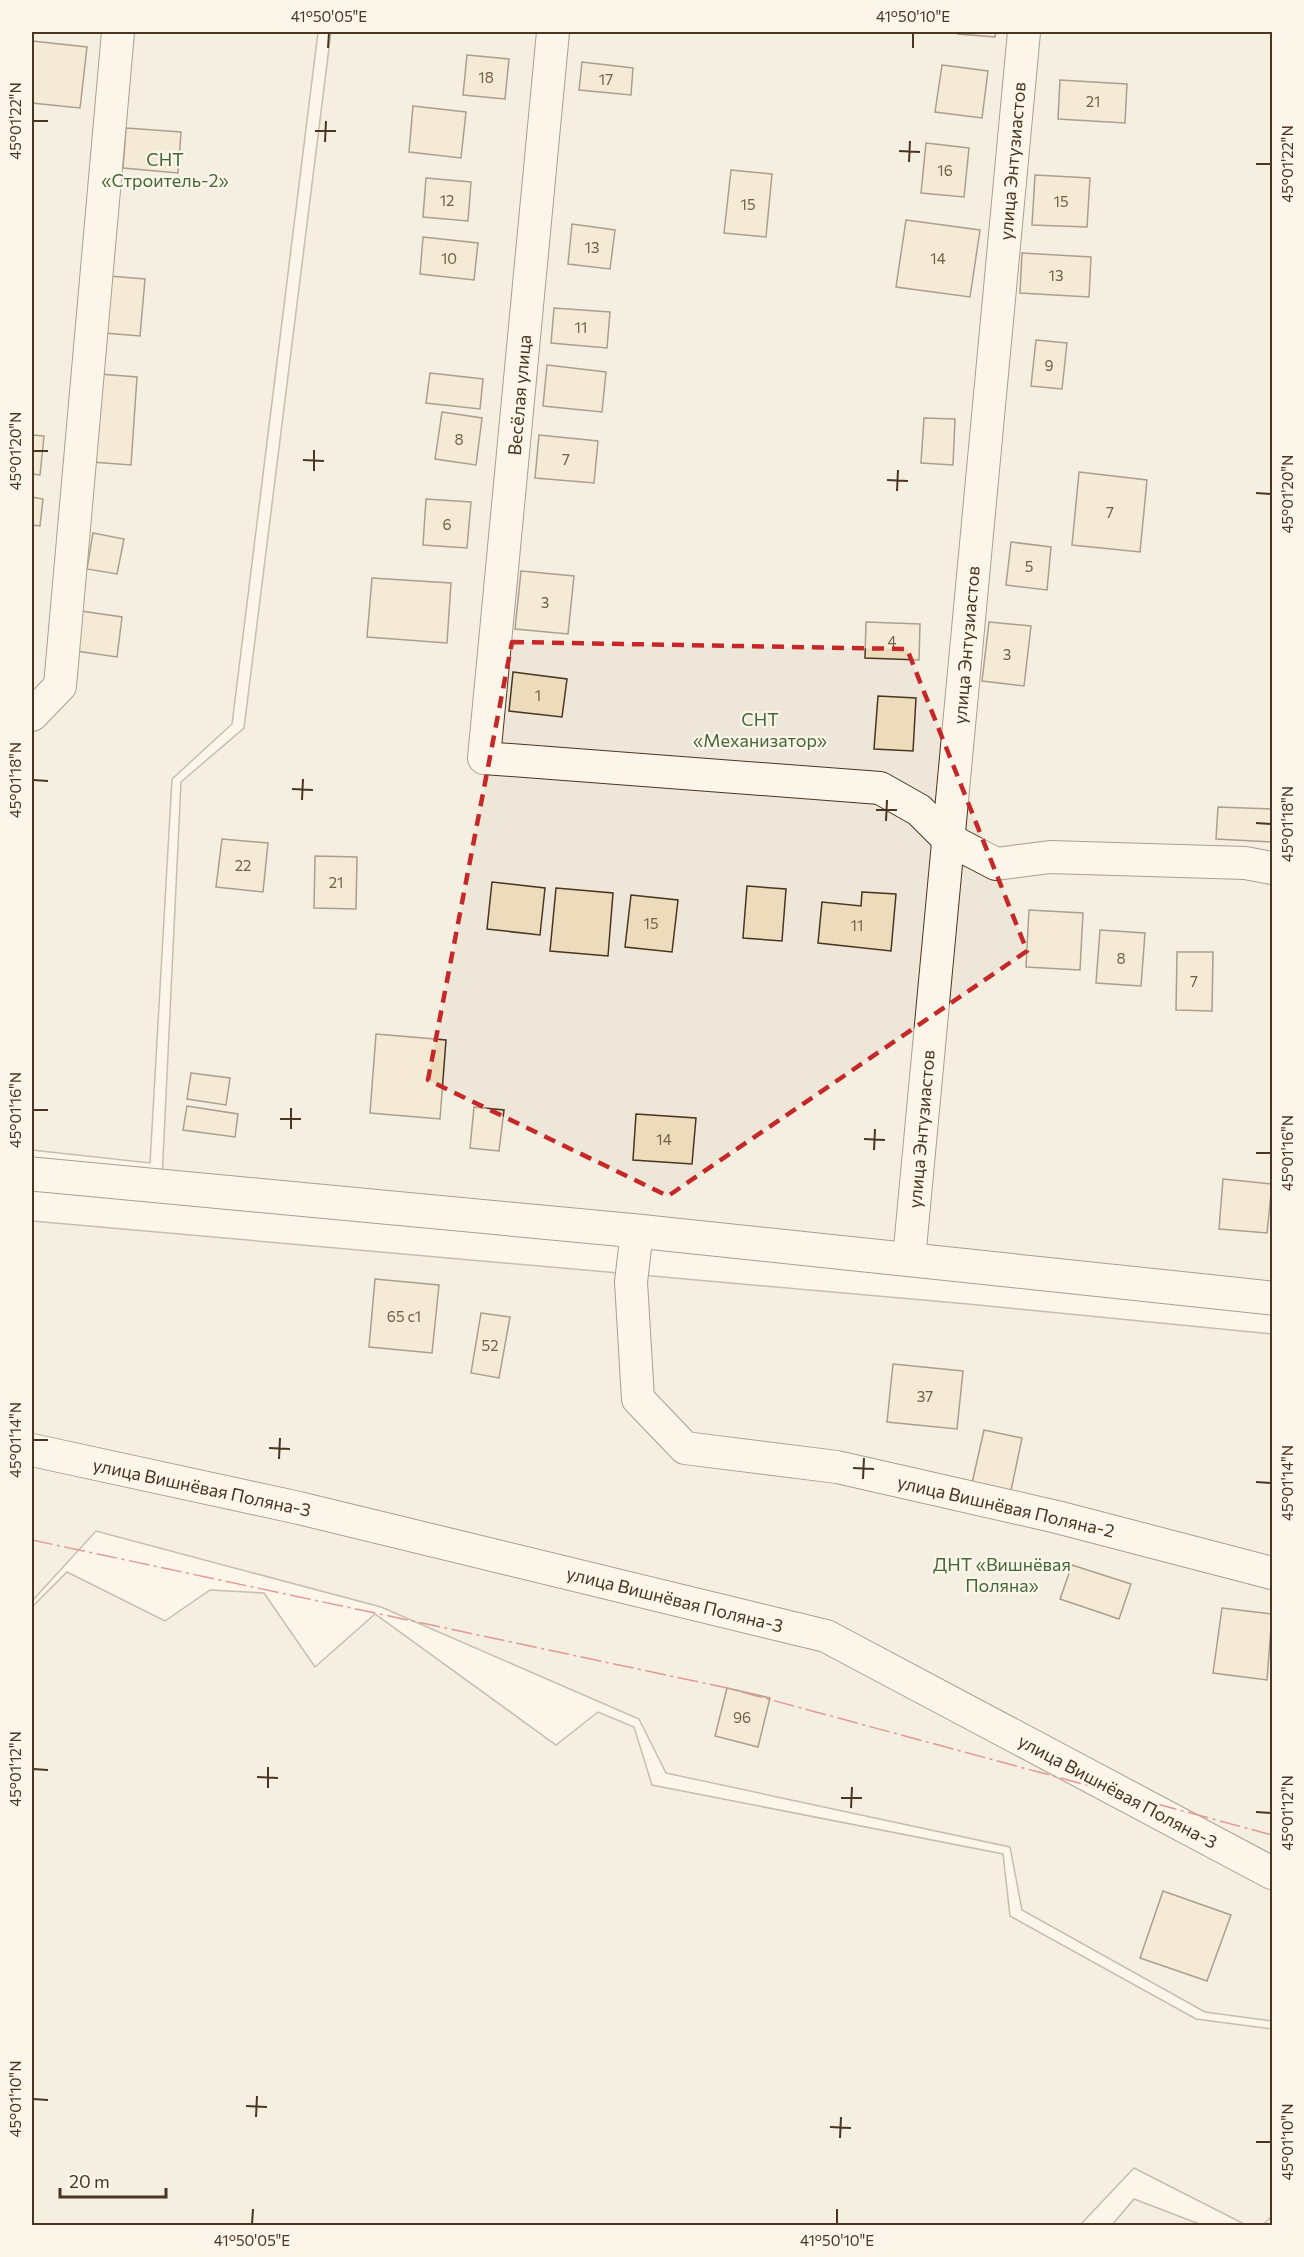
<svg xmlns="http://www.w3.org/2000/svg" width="1304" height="2257" viewBox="0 0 1304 2257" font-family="Commissioner,sans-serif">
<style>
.green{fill:#ede6d9;stroke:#887966;stroke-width:1.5}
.building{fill:#ecdcbc;stroke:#4a3520;stroke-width:1.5}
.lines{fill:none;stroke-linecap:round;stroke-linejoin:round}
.street-casing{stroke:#4a3520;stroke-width:34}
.secondary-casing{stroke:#4a3520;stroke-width:35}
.street{stroke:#fbf6e9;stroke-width:32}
.secondary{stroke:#fbf6e9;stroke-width:33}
.power{stroke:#c62828;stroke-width:1.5;stroke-dasharray:21 4.5 3 4.5;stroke-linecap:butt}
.marked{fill:none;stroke:#c62828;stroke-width:4.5;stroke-dasharray:12 8;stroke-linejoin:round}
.ticks{fill:none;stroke:#4a3520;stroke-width:2}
.labels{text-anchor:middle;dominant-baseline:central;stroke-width:4.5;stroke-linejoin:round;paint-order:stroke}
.number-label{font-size:15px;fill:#725f47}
.park-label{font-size:18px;fill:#436837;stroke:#fbf6e9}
.street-label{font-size:18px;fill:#4a3520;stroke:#fbf6e9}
.neatline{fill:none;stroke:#4a3520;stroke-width:2}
.ticks-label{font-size:15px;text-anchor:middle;fill:#4a3520}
</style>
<rect width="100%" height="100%" fill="#fbf6e9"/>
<g class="green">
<path d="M 32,32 L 318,32 L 232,724 L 172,779 L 150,1163 L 32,1150 Z"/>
<path d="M 331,32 L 1272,32 L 1272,1302 L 162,1180 L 181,782 L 244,728 Z"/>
<path d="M 32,1221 L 968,1304 L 1272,1334 L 1272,2021 L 1205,2012 L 1022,1910 L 1010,1847 L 666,1773 L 639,1719 L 381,1607 L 96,1531 L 32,1601 Z"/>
<path d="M 67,1572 L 165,1621 L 210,1590 L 264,1593 L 315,1667 L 375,1614 L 556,1745 L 598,1712 L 634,1727 L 652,1785 L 1003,1854 L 1010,1916 L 1196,2019 L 1272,2029 L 1272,2216 L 1263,2225 L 1246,2225 L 1134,2168 L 1080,2225 L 32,2225 L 32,1607 Z"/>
<path d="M 1134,2199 L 1202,2225 L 1112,2225 Z"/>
</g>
<g class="building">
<path d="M 958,32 L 996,32 L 995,37 L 958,34 Z"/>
<path d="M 32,41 L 87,47 L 80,108 L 32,103 Z"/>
<path d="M 467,55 L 509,59 L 505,99 L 463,95 Z"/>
<path d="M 582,62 L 633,68 L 631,95 L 579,90 Z"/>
<path d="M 942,65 L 988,71 L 982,118 L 935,112 Z"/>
<path d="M 1060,80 L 1127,84 L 1125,123 L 1058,119 Z"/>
<path d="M 413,106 L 466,112 L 461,158 L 409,152 Z"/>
<path d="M 126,128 L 181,132 L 178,173 L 123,168 Z"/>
<path d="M 926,143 L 969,148 L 964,197 L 921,193 Z"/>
<path d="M 731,170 L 772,174 L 766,237 L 724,233 Z"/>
<path d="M 1035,175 L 1090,178 L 1087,227 L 1032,225 Z"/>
<path d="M 426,178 L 471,182 L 468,221 L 423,217 Z"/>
<path d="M 906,220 L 980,230 L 970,297 L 896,287 Z"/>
<path d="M 572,224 L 615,230 L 610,269 L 568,264 Z"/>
<path d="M 423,237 L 478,243 L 474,280 L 420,274 Z"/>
<path d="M 1022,253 L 1091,257 L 1089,297 L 1020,293 Z"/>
<path d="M 109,276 L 145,279 L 140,336 L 104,333 Z"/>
<path d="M 554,308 L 610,312 L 607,348 L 551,343 Z"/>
<path d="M 1036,340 L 1067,343 L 1062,389 L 1031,386 Z"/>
<path d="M 547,365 L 606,372 L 602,412 L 543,406 Z"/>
<path d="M 430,373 L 483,379 L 480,409 L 426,403 Z"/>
<path d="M 99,374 L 137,377 L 131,465 L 92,462 Z"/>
<path d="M 442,412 L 482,418 L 476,465 L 435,459 Z"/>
<path d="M 924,418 L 955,419 L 953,465 L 921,463 Z"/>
<path d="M 32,435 L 44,436 L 40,475 L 32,474 Z"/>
<path d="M 539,435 L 598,441 L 594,483 L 535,478 Z"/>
<path d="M 1079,472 L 1147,480 L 1140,552 L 1072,545 Z"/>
<path d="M 32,497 L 43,499 L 40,526 L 32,525 Z"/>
<path d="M 426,499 L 471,502 L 467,548 L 423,545 Z"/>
<path d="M 93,533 L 124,539 L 117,574 L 87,569 Z"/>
<path d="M 1011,542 L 1051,547 L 1047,590 L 1006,585 Z"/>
<path d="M 521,571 L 574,576 L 568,634 L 515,629 Z"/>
<path d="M 372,578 L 451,583 L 447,643 L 367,637 Z"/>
<path d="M 81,611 L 122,617 L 117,657 L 76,651 Z"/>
<path d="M 866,622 L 920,624 L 919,660 L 865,658 Z"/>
<path d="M 989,622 L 1031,626 L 1024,686 L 982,681 Z"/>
<path d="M 513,672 L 567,679 L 562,717 L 509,711 Z"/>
<path d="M 878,696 L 916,698 L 913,751 L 874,749 Z"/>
<path d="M 1218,807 L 1272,809 L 1272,842 L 1216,839 Z"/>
<path d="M 222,839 L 268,843 L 263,892 L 216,887 Z"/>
<path d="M 315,856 L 357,857 L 356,909 L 314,908 Z"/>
<path d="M 492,882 L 545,888 L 540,935 L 487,929 Z"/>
<path d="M 747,886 L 786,889 L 782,941 L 743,938 Z"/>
<path d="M 556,888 L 613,893 L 608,956 L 550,951 Z"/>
<path d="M 862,892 L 896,894 L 891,951 L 818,943 L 822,902 L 861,906 Z"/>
<path d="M 631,895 L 678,900 L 672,952 L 625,947 Z"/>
<path d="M 1029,910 L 1083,913 L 1080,970 L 1026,967 Z"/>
<path d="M 1100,930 L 1145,933 L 1141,986 L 1096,983 Z"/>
<path d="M 1177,952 L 1213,952 L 1212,1011 L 1176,1010 Z"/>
<path d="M 376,1034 L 446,1040 L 440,1119 L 370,1113 Z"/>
<path d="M 191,1073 L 230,1078 L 226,1105 L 187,1099 Z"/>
<path d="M 187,1106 L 238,1114 L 235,1137 L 183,1130 Z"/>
<path d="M 474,1107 L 504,1110 L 499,1151 L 470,1148 Z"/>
<path d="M 636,1114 L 696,1118 L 692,1164 L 633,1160 Z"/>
<path d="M 1223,1179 L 1272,1184 L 1267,1233 L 1219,1229 Z"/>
<path d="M 375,1279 L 439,1285 L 432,1353 L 369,1347 Z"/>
<path d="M 481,1313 L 510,1317 L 499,1378 L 471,1373 Z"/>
<path d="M 893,1364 L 963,1371 L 957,1429 L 887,1422 Z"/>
<path d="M 984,1430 L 1022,1438 L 1009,1500 L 970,1492 Z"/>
<path d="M 1072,1565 L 1131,1584 L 1119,1619 L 1060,1599 Z"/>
<path d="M 1222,1608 L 1272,1614 L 1267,1680 L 1213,1673 Z"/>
<path d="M 727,1688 L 770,1698 L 758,1747 L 715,1736 Z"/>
<path d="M 1163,1891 L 1231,1915 L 1207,1981 L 1140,1958 Z"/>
</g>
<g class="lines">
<defs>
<g id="street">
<path d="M 553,32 L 484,758 L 880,788 L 919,810 L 948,839 L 996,864 L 1050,857 L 1245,863 L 1272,868"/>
<path d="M 32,715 L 60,686 L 118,32"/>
<path d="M 637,1231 L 631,1282 L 638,1399 L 685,1448 L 837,1467 L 1057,1517 L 1272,1573"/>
<path d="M 909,1259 L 1024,32"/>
<path d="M 32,1450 L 299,1508 L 826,1636 L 1272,1873"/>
</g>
<path id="secondary" d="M 32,1174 L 637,1231 L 1272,1298"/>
</defs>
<use href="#street" class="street-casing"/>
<use href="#secondary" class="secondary-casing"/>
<use href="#street" class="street"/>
<use href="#secondary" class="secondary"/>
<path class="power" d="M 32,1540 L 727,1688 L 1272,1835"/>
</g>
<path d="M0 0H1304V2257H0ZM 512,642 L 907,649 L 1027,951 L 668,1196 L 428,1080 Z" fill="#fbf6e9" fill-opacity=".55" fill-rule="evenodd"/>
<path class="marked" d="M 512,642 L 907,649 L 1027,951 L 668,1196 L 428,1080 Z"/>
<path class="ticks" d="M 328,48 L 329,33M 913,48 L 913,33M 33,121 L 48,121M 315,131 L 336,131M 325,142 L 326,121M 899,151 L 920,152M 909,162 L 910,141M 1256,164 L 1271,164M 33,451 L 48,451M 303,460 L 324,461M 314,471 L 314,450M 887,480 L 908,481M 897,491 L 898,470M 1256,493 L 1271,494M 33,780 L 48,781M 292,789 L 313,790M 302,800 L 303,779M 876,810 L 897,810M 886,821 L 887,800M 1256,823 L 1271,824M 33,1110 L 48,1110M 280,1119 L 301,1119M 291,1129 L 291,1108M 864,1139 L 885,1140M 874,1150 L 875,1129M 1256,1153 L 1271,1153M 33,1440 L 48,1440M 269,1448 L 290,1449M 279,1459 L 280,1438M 853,1468 L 874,1469M 863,1479 L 864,1458M 1256,1482 L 1271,1483M 33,1769 L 48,1770M 257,1777 L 278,1778M 268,1788 L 268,1767M 841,1798 L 862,1798M 851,1808 L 852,1787M 1256,1812 L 1271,1813M 33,2099 L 48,2100M 246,2106 L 267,2107M 256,2117 L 257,2096M 830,2127 L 851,2128M 840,2138 L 841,2117M 1256,2142 L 1271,2142M 252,2224 L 253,2209M 837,2224 L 837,2209"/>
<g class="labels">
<g class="number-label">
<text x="486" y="77">18</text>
<text x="606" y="79">17</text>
<text x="1093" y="101">21</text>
<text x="945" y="170">16</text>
<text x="447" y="200">12</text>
<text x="1061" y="201">15</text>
<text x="748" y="204">15</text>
<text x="592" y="247">13</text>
<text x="449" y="258">10</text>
<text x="938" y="258">14</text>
<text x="1056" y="275">13</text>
<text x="581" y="327">11</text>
<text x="1049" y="365">9</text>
<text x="459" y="439">8</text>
<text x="566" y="459">7</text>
<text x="1110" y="512">7</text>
<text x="447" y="524">6</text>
<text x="1029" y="566">5</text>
<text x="545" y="602">3</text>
<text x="892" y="641">4</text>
<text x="1007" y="654">3</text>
<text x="538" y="695">1</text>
<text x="243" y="865">22</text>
<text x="336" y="882">21</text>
<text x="651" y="923">15</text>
<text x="857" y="925">11</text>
<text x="1121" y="958">8</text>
<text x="1194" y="981">7</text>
<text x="664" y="1139">14</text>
<text x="404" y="1316">65 с1</text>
<text x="490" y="1345">52</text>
<text x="925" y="1396">37</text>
<text x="742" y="1717">96</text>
</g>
<g class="park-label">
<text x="165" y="159">СНТ<tspan x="165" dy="21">«Строитель-2»</tspan></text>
<text x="760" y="719">СНТ<tspan x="760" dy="21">«Механизатор»</tspan></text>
<text x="1002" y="1564">ДНТ «Вишнёвая<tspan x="1002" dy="21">Поляна»</tspan></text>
</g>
<g class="street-label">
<text transform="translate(1012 161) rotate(-85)">улица Энтузиастов</text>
<text transform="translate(519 395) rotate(-85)">Весёлая улица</text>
<text transform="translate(966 645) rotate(-85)">улица Энтузиастов</text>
<text transform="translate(921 1129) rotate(-85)">улица Энтузиастов</text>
<text transform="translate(202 1487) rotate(12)">улица Вишнёвая Поляна-3</text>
<text transform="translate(1006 1506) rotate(13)">улица Вишнёвая Поляна-2</text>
<text transform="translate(675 1599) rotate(14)">улица Вишнёвая Поляна-3</text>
<text transform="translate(1118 1791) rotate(28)">улица Вишнёвая Поляна-3</text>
</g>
</g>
<rect width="1304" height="2257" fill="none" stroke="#fbf6e9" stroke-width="66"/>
<path d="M60 2188v9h106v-9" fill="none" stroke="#4a3520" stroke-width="3"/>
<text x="69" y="2188" font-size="18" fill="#4a3520" stroke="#fbf6e9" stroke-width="4.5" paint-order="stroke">20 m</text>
<rect x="33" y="33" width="1238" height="2191" class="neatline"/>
<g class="ticks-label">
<text x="329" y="22">41°50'05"E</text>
<text x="913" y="22">41°50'10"E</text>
<text transform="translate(16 121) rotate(-90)" y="5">45°01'22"N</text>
<text transform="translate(1288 164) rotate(-90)" y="5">45°01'22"N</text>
<text transform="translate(16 451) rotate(-90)" y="5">45°01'20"N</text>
<text transform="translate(1288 494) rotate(-90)" y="5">45°01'20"N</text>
<text transform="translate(16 780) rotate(-90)" y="5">45°01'18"N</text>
<text transform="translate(1288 824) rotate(-90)" y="5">45°01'18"N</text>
<text transform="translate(16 1110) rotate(-90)" y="5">45°01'16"N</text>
<text transform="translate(1288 1153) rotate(-90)" y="5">45°01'16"N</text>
<text transform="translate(16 1440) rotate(-90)" y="5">45°01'14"N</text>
<text transform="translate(1288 1483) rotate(-90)" y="5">45°01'14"N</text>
<text transform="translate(16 1769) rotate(-90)" y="5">45°01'12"N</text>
<text transform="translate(1288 1813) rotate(-90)" y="5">45°01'12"N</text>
<text transform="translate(16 2099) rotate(-90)" y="5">45°01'10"N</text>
<text transform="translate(1288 2142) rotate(-90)" y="5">45°01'10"N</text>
<text x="252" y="2246">41°50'05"E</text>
<text x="837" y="2246">41°50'10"E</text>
</g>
</svg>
